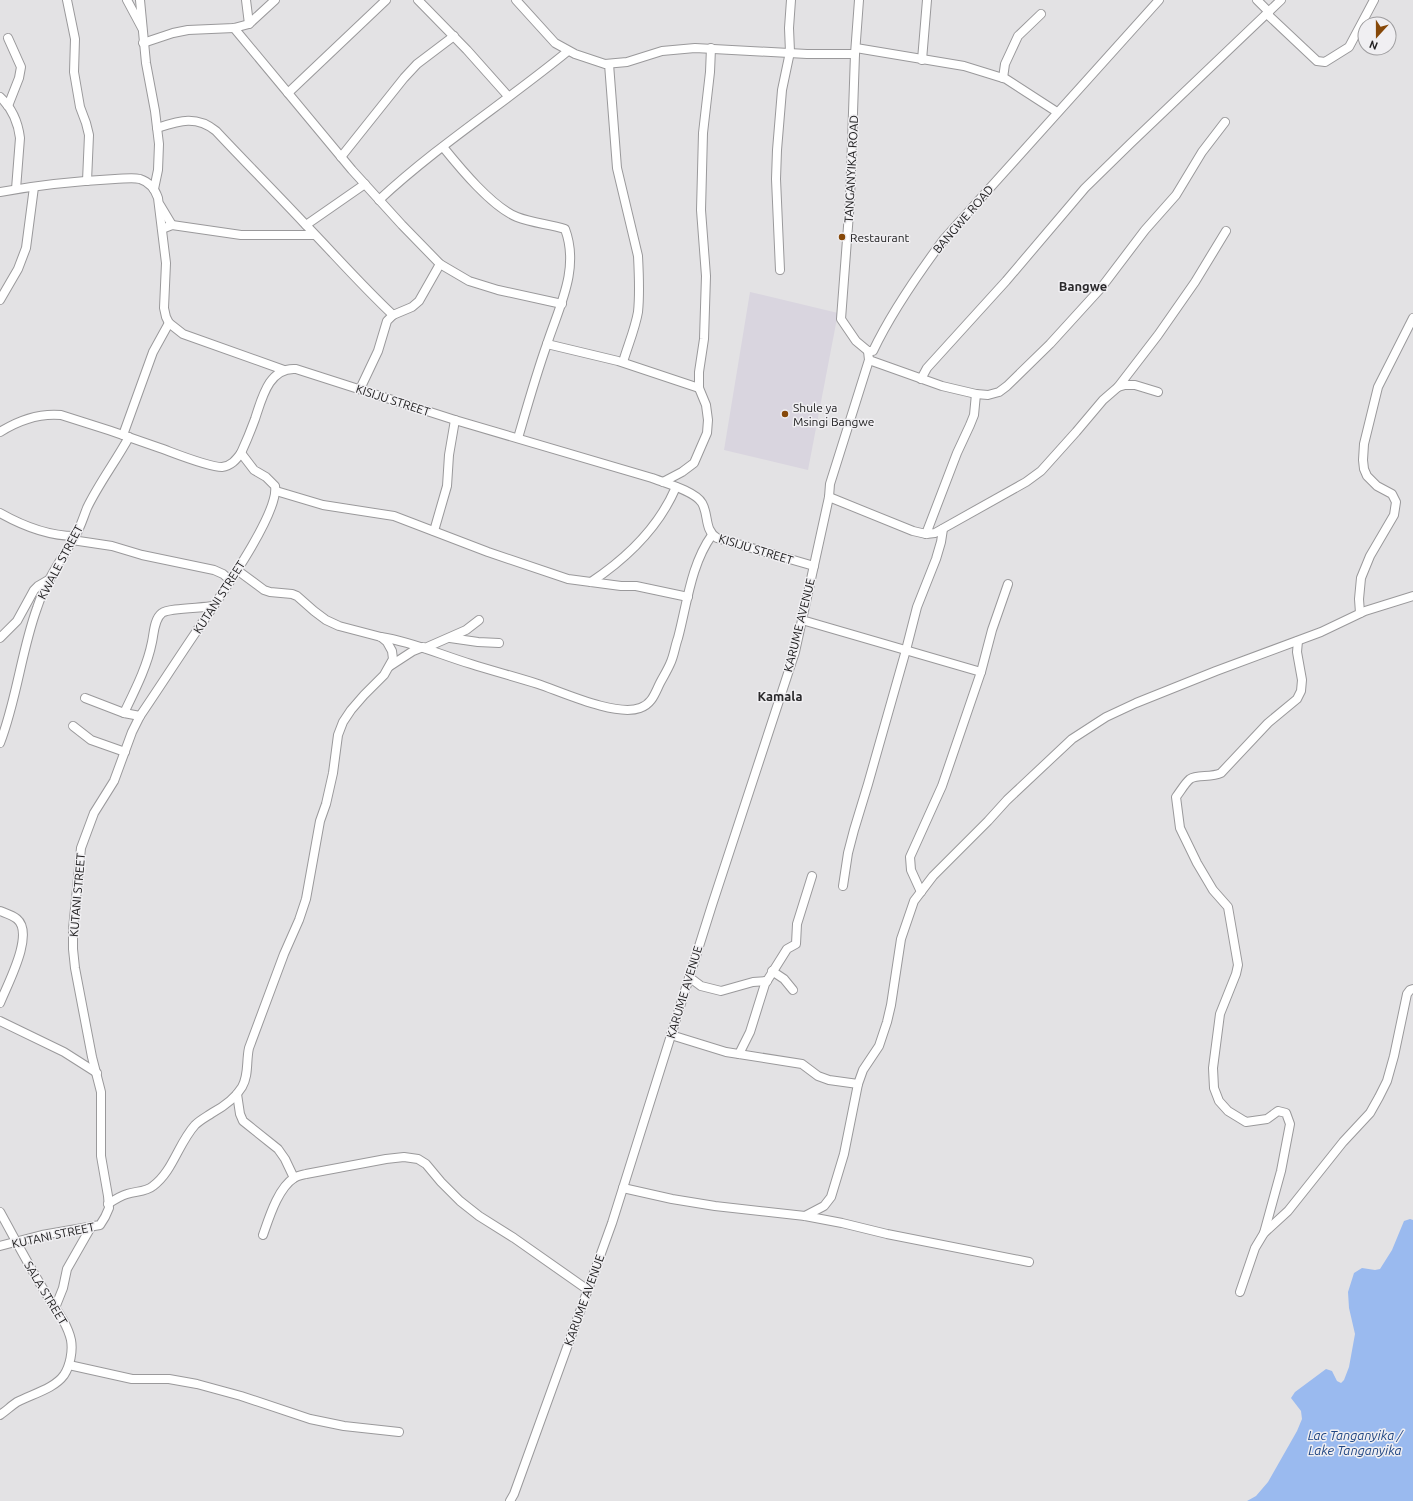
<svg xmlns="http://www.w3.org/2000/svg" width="1413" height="1501" viewBox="0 0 1413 1501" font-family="Ubuntu,sans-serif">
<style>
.built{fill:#d9d5df}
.water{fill:#9abaef}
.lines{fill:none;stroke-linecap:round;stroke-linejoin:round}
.minor-casing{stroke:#9a999b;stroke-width:10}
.minor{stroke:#fff;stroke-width:8}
.poi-dot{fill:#864809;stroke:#f0eff2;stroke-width:1.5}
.labels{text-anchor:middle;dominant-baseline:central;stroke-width:3;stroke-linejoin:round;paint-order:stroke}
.street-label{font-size:12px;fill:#222122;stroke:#f0eff2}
.poi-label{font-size:12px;fill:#222122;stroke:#f0eff2;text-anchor:start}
.neighbourhood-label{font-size:13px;font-weight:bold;fill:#2b2a2c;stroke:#f0eff2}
.water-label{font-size:13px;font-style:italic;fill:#1e4482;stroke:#f0eff2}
</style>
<rect width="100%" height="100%" fill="#e3e2e4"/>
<path class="built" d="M 750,292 L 838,313 L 808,470 L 724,450 Z"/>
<path class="water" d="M 1410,1219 L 1413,1220 L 1413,1501 L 1247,1501 L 1256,1496 L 1268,1482 L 1297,1431 L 1302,1419 L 1301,1411 L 1291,1398 L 1295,1392 L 1326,1369 L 1332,1371 L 1337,1381 L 1341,1383 L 1344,1380 L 1349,1367 L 1355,1334 L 1349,1308 L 1348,1292 L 1354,1273 L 1362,1268 L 1375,1270 L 1380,1269 L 1392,1250 L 1404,1221 Z"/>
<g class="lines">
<defs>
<g id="minor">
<path d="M 67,0 L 75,39 L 74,72 L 80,107 L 86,123 L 89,135 L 87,181"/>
<path d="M 127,0 L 142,28"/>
<path d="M 140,0 L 146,63 L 155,111 L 159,144 L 158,170 L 154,189"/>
<path d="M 246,0 L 249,24"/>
<path d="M 418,0 L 467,50 L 508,96"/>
<path d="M 516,0 L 555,43 L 575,54 L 605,64 L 627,62 L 662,51 L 695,48 L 807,54 L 855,54"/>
<path d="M 859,0 L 855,54 L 850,200 L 841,319 L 856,341 L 868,351"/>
<path d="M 1257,0 L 1269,12"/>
<path d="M 1267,14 L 1317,61 L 1325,62 L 1349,47 L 1374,0"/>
<path d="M 234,28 L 352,170 L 402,225 L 440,264 L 469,281 L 498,290 L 562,304"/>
<path d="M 8,38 L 21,67 L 19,78 L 8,106"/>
<path d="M 143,43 L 173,33 L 188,30 L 234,28 L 249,24 L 275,0"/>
<path d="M 856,48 L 964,66 L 1006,79 L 1057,112"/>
<path d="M 922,60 L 927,0"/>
<path d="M 609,64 L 617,168 L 638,256 C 639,275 640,293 638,312 C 635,329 628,345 623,362"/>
<path d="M 1003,78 L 1005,64 L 1018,36 L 1041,14"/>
<path d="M 288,93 L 386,0"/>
<path d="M 0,97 C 12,108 18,122 20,138 L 16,189"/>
<path d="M 157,128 C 179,121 196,115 216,131 C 245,162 275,192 304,223 C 334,254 362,286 393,315"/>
<path d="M 443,147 C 460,168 492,207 517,217 C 532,223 549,224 565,229 C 580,269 559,307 547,344 C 536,375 527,407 518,438"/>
<path d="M 341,157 L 404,78 L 417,64 L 454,36"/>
<path d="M 0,192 C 38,185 77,181 115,179 C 123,179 132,177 140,179 C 149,182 155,189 158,198 L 166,263 L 164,308 L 166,317 L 169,323 L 183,334 L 284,370"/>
<path d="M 379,200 C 438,145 506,102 568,51"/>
<path d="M 160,205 L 172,225"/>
<path d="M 306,225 L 365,184"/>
<path d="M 162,229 L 172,225 L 241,235 L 314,235"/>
<path d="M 780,270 L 776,179 L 777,150 L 782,90 L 790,52 L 789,28 L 791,0"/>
<path d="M 0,300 L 18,269 L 26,248 L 34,187"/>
<path d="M 547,344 L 618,361 L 699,388"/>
<path d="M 869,360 L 942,386 L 976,394 L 988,395 L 999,392 L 1007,386 L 1050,344 L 1101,288 L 1145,230 L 1176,195 L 1202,152 L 1225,122"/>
<path d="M 921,379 L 927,368 L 1006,281 L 1085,188 L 1131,143 L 1281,0"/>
<path d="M 1118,387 L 1158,335 L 1195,282 L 1226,231"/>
<path d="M 360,389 L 378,351 L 387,321 L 393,315 L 412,307 L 419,301 L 440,264"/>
<path d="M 0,432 C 19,420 38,413 61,415 C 94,425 127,436 160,448 C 174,453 208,467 222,467 C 231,466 236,460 241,453 C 246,442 251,430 255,419 C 262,398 269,367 296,369 L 455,420 L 652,478 C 665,483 695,491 702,503 C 709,515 704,530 717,538 L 814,566"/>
<path d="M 123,435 L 153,352 L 169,323"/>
<path d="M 663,482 L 682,472 L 694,463 L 707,433 L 708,420 L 706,405 L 699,388 L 699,372 L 704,339 L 706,276 L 701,210 L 703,133 L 710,72 L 711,48"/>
<path d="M 276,491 L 323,505 L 394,516 L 488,552 L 568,579 L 621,586 L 636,586 L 688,597"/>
<path d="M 829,497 L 913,531 L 926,534 L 935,533 L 1026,482 L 1041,471 L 1076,432 L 1103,400 L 1118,387 L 1125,385 L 1135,385 L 1158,392"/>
<path d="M 0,513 C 23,526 48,536 75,536"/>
<path d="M 434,531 L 447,486 L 449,455 L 455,420"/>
<path d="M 926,534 L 957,453 L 970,425 L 974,415 L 976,394"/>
<path d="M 72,540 L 112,546 L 142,555 L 214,570 L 223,574 L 230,580"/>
<path d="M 591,582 C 627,558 659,527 676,487"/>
<path d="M 1360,613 L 1359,599 L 1361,578 L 1370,556 L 1394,515 L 1396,502 L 1392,494 L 1377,486 L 1367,476 L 1364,469 L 1363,460 L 1364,444 L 1378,387 L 1413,318"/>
<path d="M 802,620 L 981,672"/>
<path d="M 381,637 C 413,642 441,655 471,664 C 493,671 516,677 538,684 C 562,692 616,717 640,708 C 652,704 655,693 660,683 C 663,677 667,671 670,664 C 674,656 675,646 678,638 C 687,604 691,564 712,535"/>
<path d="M 0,638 L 17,621 L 34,590 L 38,586 L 50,579"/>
<path d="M 450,638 L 478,642 L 499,643"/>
<path d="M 425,648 L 466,630 L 479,620"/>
<path d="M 390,666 L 413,651 L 423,647"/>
<path d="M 85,698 L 124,713 L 140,716"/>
<path d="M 124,713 C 135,690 147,667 152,642 C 154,633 154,619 162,613 C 168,608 203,608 213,606"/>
<path d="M 73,726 L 91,740 L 125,752"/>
<path d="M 0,743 C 17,699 21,652 37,608 C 45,583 60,561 74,538 C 80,529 83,518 87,508 C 99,483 116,461 129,437"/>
<path d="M 843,886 L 848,853 L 854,830 L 868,784 L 906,650 L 917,607 L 936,559 L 941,542 L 943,529"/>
<path d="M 921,892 L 911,870 L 910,857 L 942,786 L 981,672 L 992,630 L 1008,584"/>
<path d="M 0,911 C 5,913 12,915 17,919 C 35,934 7,985 0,1003"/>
<path d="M 772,971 L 784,979 L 793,990"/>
<path d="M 689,977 L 701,986 L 721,991 L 753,982 L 767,981"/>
<path d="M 0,1021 L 64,1052 L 97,1073"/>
<path d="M 671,1035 L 726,1052 L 802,1064 L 818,1076 L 829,1080 L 858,1084"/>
<path d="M 739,1054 L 750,1032 L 765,984 L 787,949 L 796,944 L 797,924 L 812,876"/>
<path d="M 237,1094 L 240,1114 L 243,1121 L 278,1149 L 285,1159 L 294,1178"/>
<path d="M 623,1188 L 672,1199 L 715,1206 L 805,1216 L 842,1223 L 887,1234 L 1029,1262"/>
<path d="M 108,1204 C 114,1200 120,1196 127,1194 C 136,1191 146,1192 153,1186 C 173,1171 178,1144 195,1125 C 200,1120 206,1117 212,1113 C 223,1107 236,1097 242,1087 C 249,1075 246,1061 249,1048 L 284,954 L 299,920 L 306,899 L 320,821 L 326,804 L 333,773 L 338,735 L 343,722 L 351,710 L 364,695 L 384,675 L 393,659 L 392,651 L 387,642 L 381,637 L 339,626 L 326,620 L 314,611 L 297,596 L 292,594 L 270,592 L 264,590 L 237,570"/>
<path d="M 0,1212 C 15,1239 29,1266 45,1292 C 54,1307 67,1322 71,1340 C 73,1351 70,1366 64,1375 C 54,1389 32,1394 17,1402 C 11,1406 6,1411 0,1415"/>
<path d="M 805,1216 L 824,1206 L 831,1197 L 844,1154 L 858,1084 L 863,1070 L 879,1046 L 887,1022 L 891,1005 L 901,939 L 914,901 L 933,876 L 988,821 L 1007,800 L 1072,739 L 1106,717 L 1136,703 L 1216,671 L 1321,632 L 1365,611 L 1413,596"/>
<path d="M 1264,1233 L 1281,1171 L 1290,1124 L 1286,1113 L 1278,1111 L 1267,1119 L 1246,1122 L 1228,1111 L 1219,1101 L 1214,1088 L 1213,1068 L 1220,1014 L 1236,974 L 1238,965 L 1228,907 L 1213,890 L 1197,863 L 1180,828 L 1176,797 C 1180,792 1185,783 1190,779 C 1197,774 1211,778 1221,773 L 1268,723 L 1297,699 L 1301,691 L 1302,680 L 1297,652 L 1298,641"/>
<path d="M 263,1235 C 269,1218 278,1188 294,1178 C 297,1176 302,1175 306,1174 L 386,1159 L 404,1157 L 418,1159 L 426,1164 L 441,1182 L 460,1201 L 479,1216 L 514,1238 L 588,1290"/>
<path d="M 0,1246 L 42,1235 L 100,1225 L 105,1217 L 109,1208 L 108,1196 L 101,1156 L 101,1092 L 92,1057 L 75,968 L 73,949 L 73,929 L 81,848 L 94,813 L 114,781 L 132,732 L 140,716 C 159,688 177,660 196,632 C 213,606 280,514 275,486 L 266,477 L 254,470 L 241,453"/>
<path d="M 1240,1292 L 1255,1248 L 1264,1233 L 1288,1211 L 1343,1142 L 1370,1113 L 1379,1097 L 1387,1081 L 1394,1056 L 1407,994 L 1410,990 L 1413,989"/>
<path d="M 55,1308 L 63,1288 L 67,1269 L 91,1227"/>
<path d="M 69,1365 L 132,1379 L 169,1379 L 197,1384 L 241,1396 L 310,1419 L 344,1426 L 399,1432"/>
<path d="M 510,1501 L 514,1494 L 612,1223 L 712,905 L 795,652 L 829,497 L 830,484 L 869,360 L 868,351 L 873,351 C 892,311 918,274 944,239 L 1159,0"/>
</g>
</defs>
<use href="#minor" class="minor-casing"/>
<use href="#minor" class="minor"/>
</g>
<g class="poi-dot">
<circle cx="842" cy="237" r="4"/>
<circle cx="785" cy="414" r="4"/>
</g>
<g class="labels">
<g class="street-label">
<text transform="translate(851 169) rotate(-87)">TANGANYIKA ROAD</text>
<text transform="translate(963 219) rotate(-49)">BANGWE ROAD</text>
<text transform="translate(393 400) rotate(18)">KISIJU STREET</text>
<text transform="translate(756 549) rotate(17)">KISIJU STREET</text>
<text transform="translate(60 562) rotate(-62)">KWALE STREET</text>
<text transform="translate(219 597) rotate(-57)">KUTANI STREET</text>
<text transform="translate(799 625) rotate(-76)">KARUME AVENUE</text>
<text transform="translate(77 895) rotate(-85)">KUTANI STREET</text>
<text transform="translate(684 992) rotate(-73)">KARUME AVENUE</text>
<text transform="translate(53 1235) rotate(-12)">KUTANI STREET</text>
<text transform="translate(46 1293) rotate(59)">SALA STREET</text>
<text transform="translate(584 1300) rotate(-70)">KARUME AVENUE</text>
</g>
<g class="poi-label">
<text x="850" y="237">Restaurant</text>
<text x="793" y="407">Shule ya<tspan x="793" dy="14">Msingi Bangwe</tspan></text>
</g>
<g class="neighbourhood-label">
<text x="1083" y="286">Bangwe</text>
<text x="780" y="696">Kamala</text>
</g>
<g class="water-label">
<text x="1355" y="1435">Lac Tanganyika /<tspan x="1355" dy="15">Lake Tanganyika</tspan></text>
</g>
</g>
<g transform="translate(1377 36) rotate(201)"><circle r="19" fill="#f0eff2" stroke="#9e9d9f"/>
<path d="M0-3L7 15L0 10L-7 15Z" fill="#864809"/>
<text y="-6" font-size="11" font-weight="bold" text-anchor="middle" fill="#222122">N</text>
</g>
</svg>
